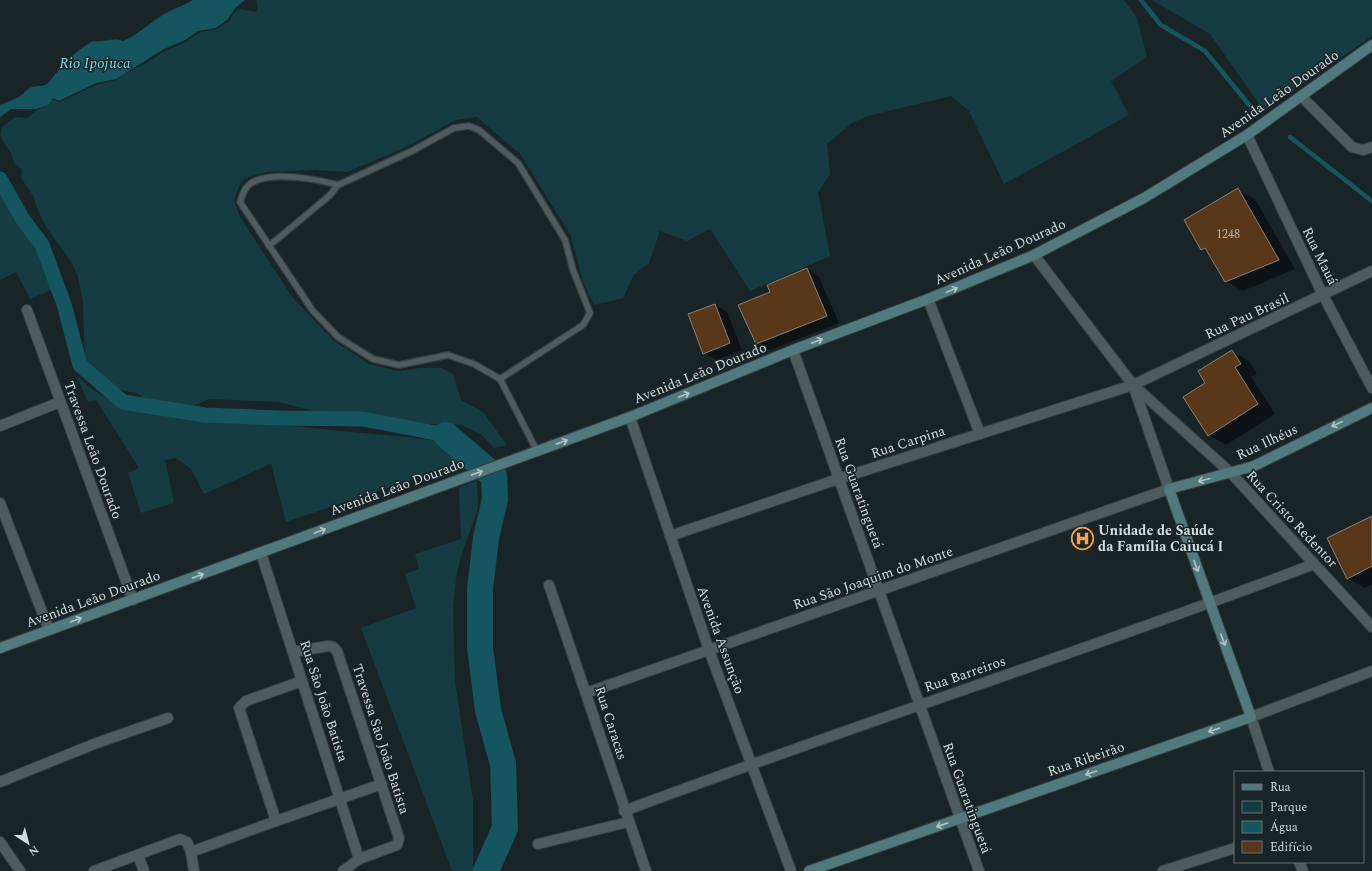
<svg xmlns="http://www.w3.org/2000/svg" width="1372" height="871" viewBox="0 0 1372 871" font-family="Spectral,serif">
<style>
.green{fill:#153c42}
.water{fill:#14555f}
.shadow{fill:#0007}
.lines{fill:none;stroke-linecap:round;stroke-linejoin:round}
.stream{stroke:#14555f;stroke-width:4.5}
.canal{stroke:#14555f;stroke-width:15}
.river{stroke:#14555f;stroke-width:26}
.building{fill:#59381a;stroke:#898079}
.lane-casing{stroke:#363f41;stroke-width:8}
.street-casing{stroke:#363f41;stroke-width:12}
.secondary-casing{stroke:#363f41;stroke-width:12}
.lane{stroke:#4f5c5e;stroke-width:5.5}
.street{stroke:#4f5c5e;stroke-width:10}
.secondary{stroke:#517980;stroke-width:10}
.oneway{stroke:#b4c3c6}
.labels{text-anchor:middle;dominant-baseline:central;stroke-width:3;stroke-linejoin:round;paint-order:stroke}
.number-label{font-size:12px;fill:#b6b3ad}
.street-label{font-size:14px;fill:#d5dcde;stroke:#192426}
.poi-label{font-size:14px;font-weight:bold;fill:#d5dcde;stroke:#192426;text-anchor:start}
.water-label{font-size:15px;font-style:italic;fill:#79daea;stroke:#192426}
</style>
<rect width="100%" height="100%" fill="#192426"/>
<g class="green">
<path d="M 256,0 L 1124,0 L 1137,18 L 1147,57 L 1111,81 L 1129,115 L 1004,184 L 969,111 L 951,96 L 868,116 L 852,123 L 827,144 L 830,174 L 818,192 L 830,256 L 750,291 L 710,229 L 687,241 L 660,231 L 649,263 L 634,275 L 623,298 L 594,305 L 583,282 L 571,236 L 520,154 L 477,117 L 456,120 L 404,148 L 347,172 L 316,170 L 267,172 L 245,178 L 240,184 L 234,200 L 240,217 L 293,298 L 334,341 L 369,364 L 398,371 L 420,368 L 442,368 L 453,374 L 461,400 L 483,412 L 507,445 L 494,448 L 481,434 L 461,425 L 399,423 L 373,417 L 345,416 L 313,411 L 278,402 L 209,399 L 190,407 L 150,401 L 136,393 L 111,388 L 95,375 L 85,359 L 83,303 L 78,276 L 70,260 L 46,227 L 36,206 L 34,197 L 21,178 L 22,170 L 14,163 L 12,155 L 3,141 L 0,134 L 2,127 L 15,117 L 27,118 L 37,110 L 50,105 L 53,99 L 59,102 L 96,85 L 116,80 L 124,74 L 145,64 L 165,51 L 186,42 L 198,33 L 217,29 L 229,21 L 235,12 L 240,9 L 256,12 L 258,7 Z"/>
<path d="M 1152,0 L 1372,0 L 1372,36 L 1264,111 L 1210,34 Z"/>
<path d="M 0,190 L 38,247 L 54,289 L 30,299 L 16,272 L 0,280 Z"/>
<path d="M 76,375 L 89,387 L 124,409 L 200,421 L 269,424 L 415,438 L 443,442 L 464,462 L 286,522 L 271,464 L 204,494 L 191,469 L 176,458 L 165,460 L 174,503 L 141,513 L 128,473 L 139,468 L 96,400 L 88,402 Z"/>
<path d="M 477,480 L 478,509 L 461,556 L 456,579 L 453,609 L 455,682 L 473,800 L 473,871 L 452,871 L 361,628 L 416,608 L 405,574 L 419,569 L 415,554 L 461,539 L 459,488 Z"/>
</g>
<path class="water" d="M 193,0 L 245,0 L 235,8 L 228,19 L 216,28 L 198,31 L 185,40 L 164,49 L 116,79 L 96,83 L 59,101 L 53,98 L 49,105 L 36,109 L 11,109 L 0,117 L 0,105 C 6,102 14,100 20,96 C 24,94 26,89 32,87 C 38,85 44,88 49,82 C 63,65 73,52 93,41 C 103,43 112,37 123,41 C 142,33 153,19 170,11 C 178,7 185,5 193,0 Z"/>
<g class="shadow">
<path d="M 1238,190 L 1255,199 L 1295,269 L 1243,291 L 1225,281 L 1210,254 L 1202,250 L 1185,220 Z"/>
<path d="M 807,269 L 819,277 L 839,323 L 770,350 L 757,343 L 772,293 Z"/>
<path d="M 715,305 L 727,312 L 742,350 L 717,360 L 704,353 Z"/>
<path d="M 1232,351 L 1249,361 L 1257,374 L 1251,377 L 1275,414 L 1226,445 L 1209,435 L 1206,383 Z"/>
<path d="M 1372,517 L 1372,584 L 1365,588 L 1348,578 Z"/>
</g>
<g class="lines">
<g class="stream">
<path d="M 1141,0 L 1161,25 L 1205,51 L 1255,112"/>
<path d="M 1290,137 L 1372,201"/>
</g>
<path class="canal" d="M 0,179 L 22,218 L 42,245 L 64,304 L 80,365 L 123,402 L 205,415 L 281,418 L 363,419 L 446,435"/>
<path class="river" d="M 446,435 L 494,476 L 495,499 L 486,538 L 480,589 L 480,647 L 488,710 L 503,764 L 505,828 L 486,871"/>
</g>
<g class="building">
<path d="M 1238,188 L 1279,260 L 1225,282 L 1205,248 L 1201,250 L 1184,220 Z"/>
<path d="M 807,268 L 827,316 L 756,344 L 738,305 L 770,292 L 767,285 Z"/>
<path d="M 715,304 L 730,343 L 703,354 L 688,314 Z"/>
<path d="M 1232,350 L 1241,364 L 1235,367 L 1258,404 L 1208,436 L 1183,397 L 1205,383 L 1198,371 Z"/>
<path d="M 1372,516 L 1372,566 L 1347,579 L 1327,538 Z"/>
</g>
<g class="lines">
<defs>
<g id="lane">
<path d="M 269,246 L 329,196 L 338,185"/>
<path d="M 500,379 L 583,325 L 590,313 L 573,270 L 565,240 L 518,163 L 479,130 L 469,126 L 454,128 L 412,151 L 338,185 C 316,179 275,171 253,182 C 245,186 243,194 240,202 L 313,311 L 338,337 L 373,359 L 399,365 L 448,355 L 474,364 L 500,379 L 537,451"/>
</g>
<g id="street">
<path d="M 1301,96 L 1352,147 L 1363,150 L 1372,147"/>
<path d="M 1247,135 L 1323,295 L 1372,388"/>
<path d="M 1034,255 L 1133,385 L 1231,473 L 1372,627"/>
<path d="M 928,299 L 980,434"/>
<path d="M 27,310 L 133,600"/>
<path d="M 793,350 L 979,871"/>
<path d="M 630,417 L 709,650 L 791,871"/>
<path d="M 0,426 L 60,402"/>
<path d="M 0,503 L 49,630"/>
<path d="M 670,536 L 838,479 L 1133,385 L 1372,271"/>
<path d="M 261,553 L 359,859"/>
<path d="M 549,585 L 646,871"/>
<path d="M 293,652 L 328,646 L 333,647 L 337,651 L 399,838 L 397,845 L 359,859 L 343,871"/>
<path d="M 586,693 L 1169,489 L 1133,385"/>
<path d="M 1269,772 L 1251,717 L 1372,671"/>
<path d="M 0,782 L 94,744 L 168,718"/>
<path d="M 624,811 C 853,725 1086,651 1314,564"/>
<path d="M 276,821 L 382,784"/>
<path d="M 0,842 L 20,871"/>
<path d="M 538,844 L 628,822"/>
<path d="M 191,852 L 194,871"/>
<path d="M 138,855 L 144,871"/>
<path d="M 1299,862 L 1303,871"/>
<path d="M 94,871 L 180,839 L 187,842 L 191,852 L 276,821 L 239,708 L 246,701 L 302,681"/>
<path d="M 1163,871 L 1235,848"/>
</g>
<g id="secondary">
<path d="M 0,648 L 630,417 L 793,350 L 928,299 L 1034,255 L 1144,198 L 1247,135 L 1372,45"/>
<path d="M 809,871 L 1251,717 L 1169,489 L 1254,466 L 1372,408"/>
</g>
</defs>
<use href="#lane" class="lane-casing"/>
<use href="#street" class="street-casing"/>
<use href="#secondary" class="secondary-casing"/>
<use href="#lane" class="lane"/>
<use href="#street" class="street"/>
<use href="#secondary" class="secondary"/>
</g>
<defs><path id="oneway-shaft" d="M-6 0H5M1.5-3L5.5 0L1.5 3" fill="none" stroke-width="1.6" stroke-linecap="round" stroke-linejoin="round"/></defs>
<g class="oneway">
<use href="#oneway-shaft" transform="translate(952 290) rotate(-23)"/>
<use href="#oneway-shaft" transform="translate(817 341) rotate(-21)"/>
<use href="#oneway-shaft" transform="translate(684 395) rotate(-22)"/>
<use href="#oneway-shaft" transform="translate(1337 424) rotate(155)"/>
<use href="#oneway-shaft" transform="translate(562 442) rotate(-20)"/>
<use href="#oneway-shaft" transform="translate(477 473) rotate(-19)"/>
<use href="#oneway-shaft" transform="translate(1204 480) rotate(165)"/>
<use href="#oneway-shaft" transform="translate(320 531) rotate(-20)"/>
<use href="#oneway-shaft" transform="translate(1196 566) rotate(70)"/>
<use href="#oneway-shaft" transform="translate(198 576) rotate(-20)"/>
<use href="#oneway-shaft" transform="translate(76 620) rotate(-20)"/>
<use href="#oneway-shaft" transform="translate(1223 640) rotate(70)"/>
<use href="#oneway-shaft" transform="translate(1214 730) rotate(161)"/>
<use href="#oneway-shaft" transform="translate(1091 773) rotate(161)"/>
<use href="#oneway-shaft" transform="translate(942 825) rotate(161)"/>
</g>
<defs>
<symbol id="hospital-ring" viewBox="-11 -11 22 22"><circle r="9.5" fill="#192426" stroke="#f9a04c" stroke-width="1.5"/><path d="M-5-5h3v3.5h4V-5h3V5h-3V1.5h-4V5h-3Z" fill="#f9a04c"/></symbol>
</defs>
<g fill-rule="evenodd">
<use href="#hospital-ring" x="1070" y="526" width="25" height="25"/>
</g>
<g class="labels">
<g class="number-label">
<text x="1228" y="234">1248</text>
</g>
<g class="street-label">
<text transform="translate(1279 94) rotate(-35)">Avenida Leão Dourado</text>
<text transform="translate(1000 252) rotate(-24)">Avenida Leão Dourado</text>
<text transform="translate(1320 256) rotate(64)">Rua Mauá</text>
<text transform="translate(1247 316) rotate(-25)">Rua Pau Brasil</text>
<text transform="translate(700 373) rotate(-22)">Avenida Leão Dourado</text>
<text transform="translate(908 442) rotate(-18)">Rua Carpina</text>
<text transform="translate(1267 442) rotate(-25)">Rua Ilhéus</text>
<text transform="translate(93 450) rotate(70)">Travessa Leão Dourado</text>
<text transform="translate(397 487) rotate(-20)">Avenida Leão Dourado</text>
<text transform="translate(859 493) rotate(70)">Rua Guaratinguetá</text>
<text transform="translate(1292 519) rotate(47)">Rua Cristo Redentor</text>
<text transform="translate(873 578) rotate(-19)">Rua São Joaquim do Monte</text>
<text transform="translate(93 599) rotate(-20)">Avenida Leão Dourado</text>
<text transform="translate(721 640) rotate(70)">Avenida Assunção</text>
<text transform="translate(965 674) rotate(-19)">Rua Barreiros</text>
<text transform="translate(324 701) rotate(72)">Rua São João Batista</text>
<text transform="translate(611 723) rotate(72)">Rua Caracas</text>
<text transform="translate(381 739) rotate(72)">Travessa São João Batista</text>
<text transform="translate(1086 759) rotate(-19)">Rua Ribeirão</text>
<text transform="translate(967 798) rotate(70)">Rua Guaratinguetá</text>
</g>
<g class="poi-label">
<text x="1098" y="530">Unidade de Saúde<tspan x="1098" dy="16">da Família Caiucá I</tspan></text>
</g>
<g class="water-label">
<text x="95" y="63">Rio Ipojuca</text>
</g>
</g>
<rect x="1234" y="771" width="130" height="92" fill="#192426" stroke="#646e70"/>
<rect x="1242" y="784" width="20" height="6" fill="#517980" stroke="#646e70"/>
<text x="1270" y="791" font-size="12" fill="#d5dcde">Rua</text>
<rect x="1242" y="801" width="20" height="12" fill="#153c42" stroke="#646e70"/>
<text x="1270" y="811" font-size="12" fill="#d5dcde">Parque</text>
<rect x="1242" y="821" width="20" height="12" fill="#14555f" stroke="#646e70"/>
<text x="1270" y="831" font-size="12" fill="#d5dcde">Água</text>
<rect x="1242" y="841" width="20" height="12" fill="#59381a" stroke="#646e70"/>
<text x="1270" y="851" font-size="12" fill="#d5dcde">Edifício</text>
<g transform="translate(28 843) rotate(144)" stroke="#192426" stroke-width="3" paint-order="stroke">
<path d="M0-3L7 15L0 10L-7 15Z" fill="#d5dcde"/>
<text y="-6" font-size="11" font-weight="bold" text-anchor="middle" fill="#d5dcde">N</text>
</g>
</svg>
